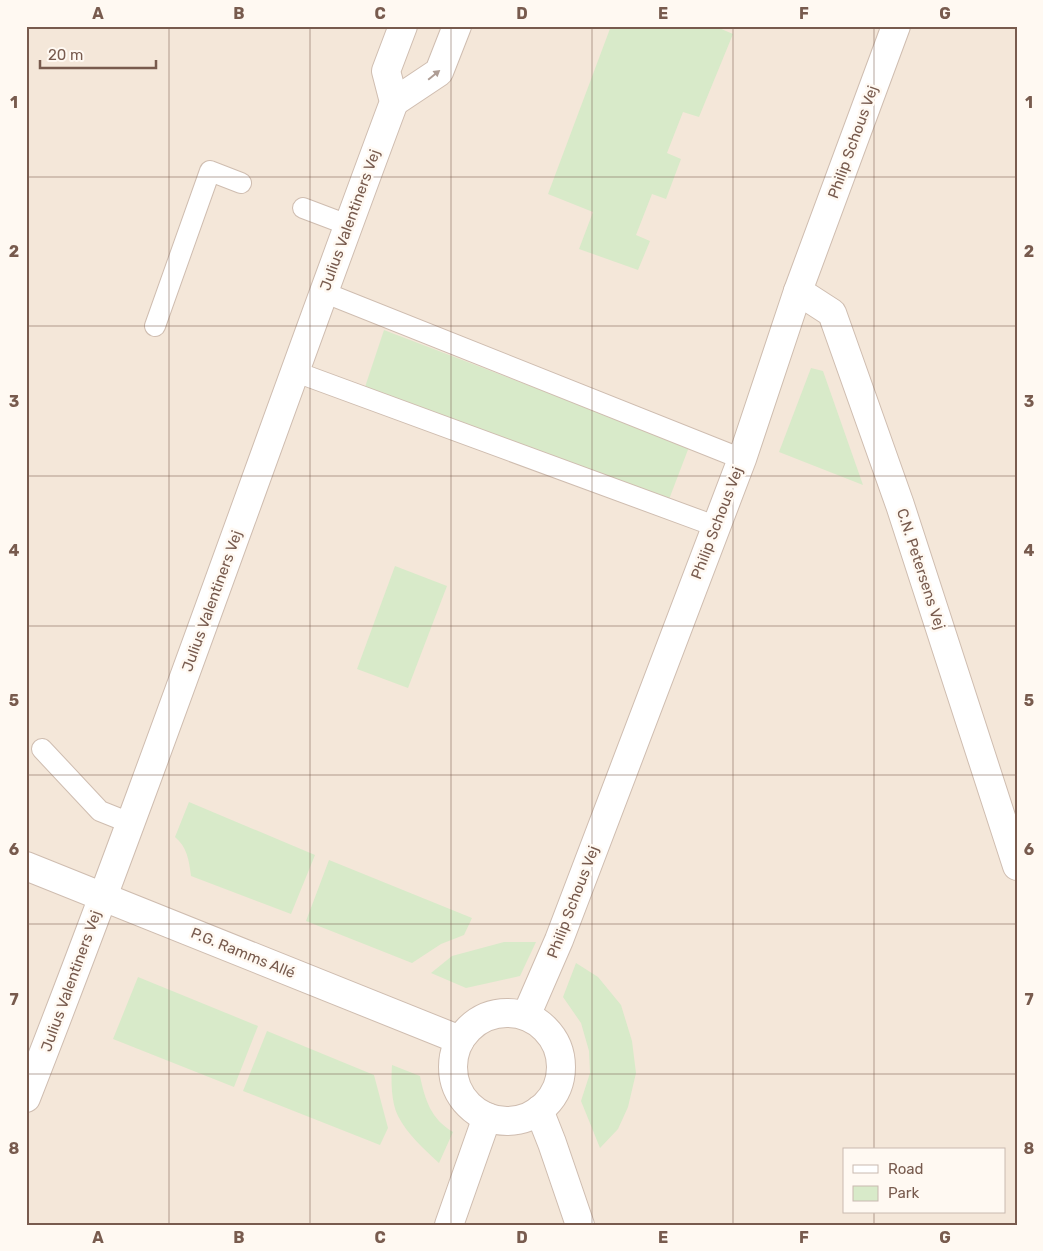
<svg xmlns="http://www.w3.org/2000/svg" width="1043" height="1251" viewBox="0 0 1043 1251" font-family="Rubik,sans-serif">
<style>
.residential{fill:#f4e7d9;fill-rule:evenodd}
.green{fill:#d8eac9}
.lines{fill:none;stroke-linecap:round;stroke-linejoin:round}
.lane-casing{stroke:#cfbdb0;stroke-width:22}
.street-casing{stroke:#cfbdb0;stroke-width:30}
.lane{stroke:#fff;stroke-width:20}
.street{stroke:#fff;stroke-width:28}
.oneway{fill:#ae9d95}
.grid{fill:none;stroke:#785b4e;stroke-width:1;stroke-opacity:0.55}
.labels{text-anchor:middle;dominant-baseline:central;stroke-width:5;stroke-linejoin:round;paint-order:stroke}
.street-label{font-size:15px;fill:#785b4e;stroke:#fff9f2}
.neatline{fill:none;stroke:#785b4e;stroke-width:2}
.grid-label{font-size:16px;text-anchor:middle;font-weight:bold;fill:#785b4e}
</style>
<rect width="100%" height="100%" fill="#fcf5eb"/>
<path class="residential" d="M 26,26 L 1017,26 L 1017,1225 L 26,1225 ZM 844,1150 L 1004,1150 L 1004,1212 L 844,1212 Z"/>
<g class="green">
<path d="M 611,26 L 720,26 L 719,28 L 733,34 L 699,117 L 683,112 L 667,153 L 681,159 L 666,199 L 652,194 L 636,235 L 650,241 L 638,270 L 579,249 L 593,212 L 548,194 Z"/>
<path d="M 384,330 L 689,447 L 668,502 L 364,390 Z"/>
<path d="M 811,368 L 823,371 L 863,485 L 779,452 Z"/>
<path d="M 395,566 L 447,586 L 408,688 L 357,669 Z"/>
<path d="M 189,802 L 315,855 L 291,914 L 191,876 C 189,860 187,847 175,837 Z"/>
<path d="M 329,860 L 472,918 L 464,935 L 441,944 L 412,963 L 306,921 Z"/>
<path d="M 504,942 L 536,942 L 520,976 L 466,988 L 431,973 L 452,956 Z"/>
<path d="M 576,963 L 598,977 L 621,1005 L 632,1041 L 636,1073 L 628,1107 L 618,1129 L 600,1148 L 581,1101 L 590,1073 L 589,1051 L 581,1023 L 563,997 Z"/>
<path d="M 138,977 L 258,1026 L 234,1087 L 113,1039 Z"/>
<path d="M 267,1031 L 374,1075 L 388,1128 L 380,1145 L 243,1091 Z"/>
<path d="M 392,1065 L 420,1076 C 425,1100 431,1119 453,1132 L 439,1163 C 424,1149 407,1134 398,1116 C 391,1102 391,1080 392,1065 Z"/>
</g>
<g class="lines">
<defs>
<g id="lane">
<path d="M 303,208 L 348,225"/>
<path d="M 323,292 L 742,459"/>
<path d="M 155,326 L 210,171 L 241,183"/>
<path d="M 296,372 L 715,526"/>
<path d="M 42,749 L 100,811 L 130,823"/>
</g>
<g id="street">
<path d="M 394,102 L 439,72 L 457,26"/>
<path d="M 798,291 L 832,313 L 900,505 L 1017,866"/>
<path d="M 26,866 L 460,1040"/>
<circle cx="507" cy="1067" r="54"/>
<path d="M 526,1016 L 559,940 L 742,459 L 798,291 L 896,26"/>
<path d="M 26,1098 C 155,768 270,434 394,102 L 386,71 L 403,26"/>
<path d="M 539,1110 L 552,1143 L 580,1225"/>
<path d="M 449,1225 L 487,1117"/>
</g>
</defs>
<use href="#lane" class="lane-casing"/>
<use href="#street" class="street-casing"/>
<use href="#lane" class="lane"/>
<use href="#street" class="street"/>
</g>
<defs><path id="oneway-solid" d="M-6-.8H1V-3.2L6.5 0L1 3.2V.8H-6Z" transform="scale(1.25)"/></defs>
<use class="oneway" href="#oneway-solid" transform="translate(434 75) rotate(-39)"/>
<path class="grid" d="M 169,26 L 169,1225M 310,26 L 310,1225M 451,26 L 451,1225M 592,26 L 592,1225M 733,26 L 733,1225M 874,26 L 874,1150M 26,177 L 1017,177M 26,326 L 1017,326M 26,476 L 1017,476M 26,626 L 1017,626M 26,775 L 1017,775M 26,924 L 1017,924M 26,1074 L 1017,1074M 874,1212 L 874,1225"/>
<g class="labels">
<g class="street-label">
<text transform="translate(853 142) rotate(-70)">Philip Schous Vej</text>
<text transform="translate(350 220) rotate(-70)">Julius Valentiners Vej</text>
<text transform="translate(717 523) rotate(-69)">Philip Schous Vej</text>
<text transform="translate(921 569) rotate(72)">C.N. Petersens Vej</text>
<text transform="translate(212 601) rotate(-70)">Julius Valentiners Vej</text>
<text transform="translate(573 902) rotate(-69)">Philip Schous Vej</text>
<text transform="translate(243 953) rotate(22)">P.G. Ramms Allé</text>
<text transform="translate(71 981) rotate(-70)">Julius Valentiners Vej</text>
</g>
</g>
<rect width="1043" height="1251" fill="none" stroke="#fff9f2" stroke-width="55"/>
<rect x="843" y="1148" width="162" height="65" fill="#fff9f2" stroke="#c9bab0"/>
<rect x="853" y="1165" width="25" height="8" fill="#ffffff" stroke="#c9bab0"/>
<text x="888" y="1174" font-size="15" fill="#785b4e">Road</text>
<rect x="853" y="1186" width="25" height="15" fill="#d8eac9" stroke="#c9bab0"/>
<text x="888" y="1198" font-size="15" fill="#785b4e">Park</text>
<path d="M40 60v8h116v-8" fill="none" stroke="#785b4e" stroke-width="2.5"/>
<text x="48" y="60" font-size="15" fill="#785b4e" stroke="#fff9f2" stroke-width="4" paint-order="stroke">20 m</text>
<rect x="28" y="28" width="988" height="1196" class="neatline"/>
<g class="grid-label">
<text x="98" y="19">A</text>
<text x="239" y="19">B</text>
<text x="380" y="19">C</text>
<text x="522" y="19">D</text>
<text x="663" y="19">E</text>
<text x="804" y="19">F</text>
<text x="945" y="19">G</text>
<text x="14" y="108">1</text>
<text x="1029" y="108">1</text>
<text x="14" y="257">2</text>
<text x="1029" y="257">2</text>
<text x="14" y="407">3</text>
<text x="1029" y="407">3</text>
<text x="14" y="556">4</text>
<text x="1029" y="556">4</text>
<text x="14" y="706">5</text>
<text x="1029" y="706">5</text>
<text x="14" y="855">6</text>
<text x="1029" y="855">6</text>
<text x="14" y="1005">7</text>
<text x="1029" y="1005">7</text>
<text x="14" y="1154">8</text>
<text x="1029" y="1154">8</text>
<text x="98" y="1243">A</text>
<text x="239" y="1243">B</text>
<text x="380" y="1243">C</text>
<text x="522" y="1243">D</text>
<text x="663" y="1243">E</text>
<text x="804" y="1243">F</text>
<text x="945" y="1243">G</text>
</g>
</svg>
